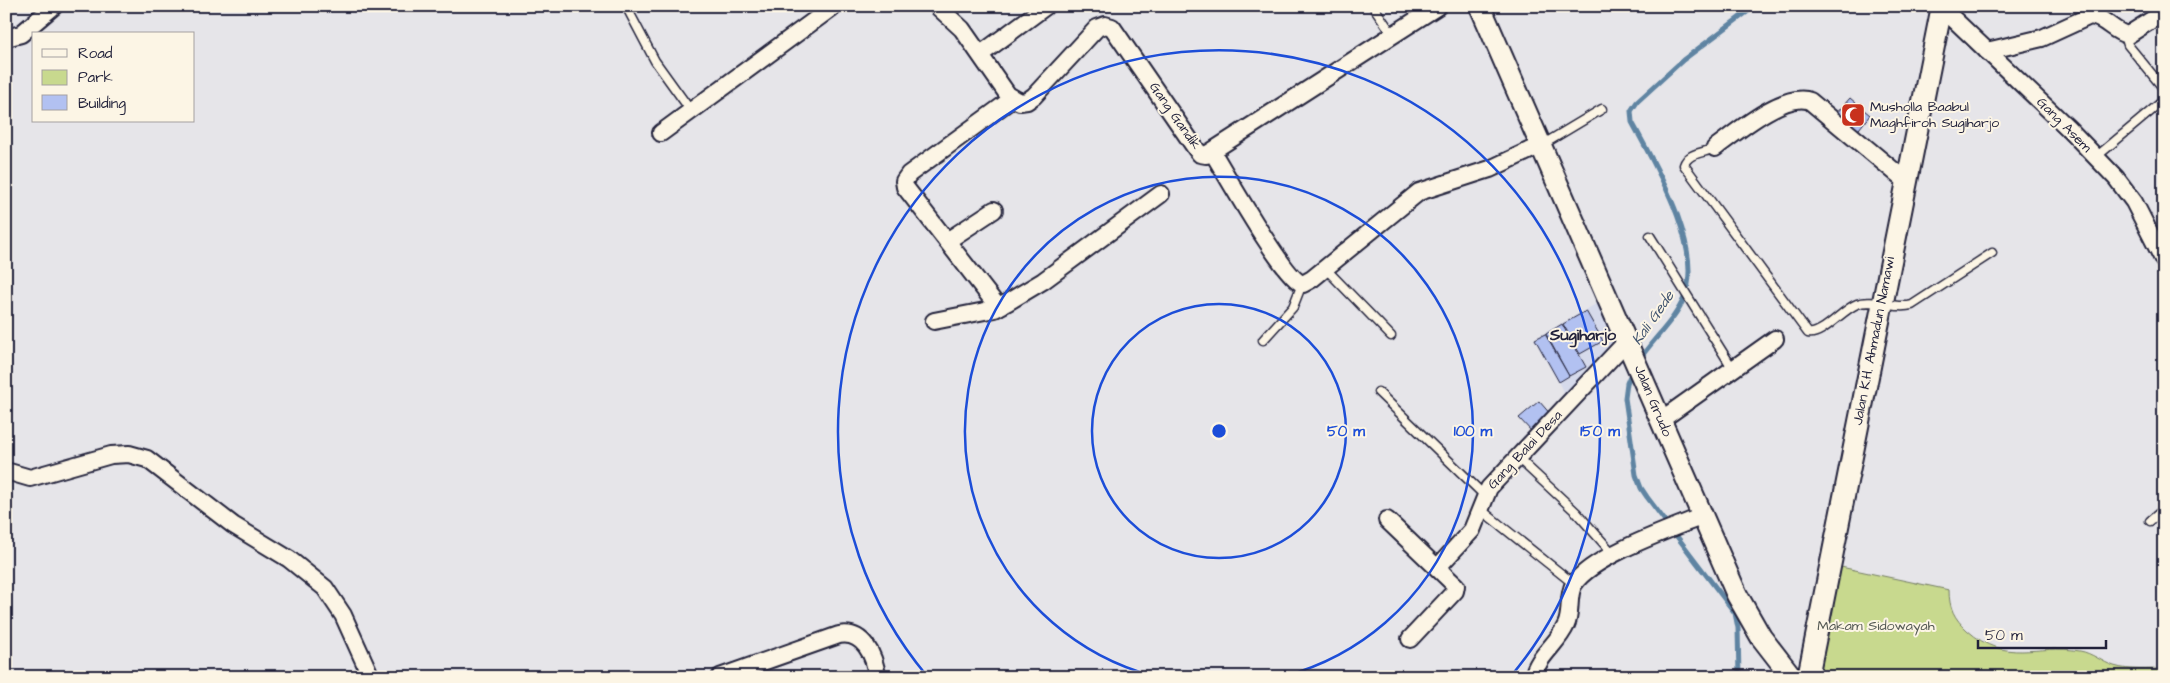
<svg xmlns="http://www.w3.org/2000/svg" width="2170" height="683" viewBox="0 0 2170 683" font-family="'Architects Daughter',sans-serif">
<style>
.built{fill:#d6daeb}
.green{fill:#c8d98e;stroke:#757e64}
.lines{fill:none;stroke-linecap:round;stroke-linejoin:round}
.stream{stroke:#5e84a2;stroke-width:5}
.building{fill:#b2c1f1;stroke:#22223b}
.service-casing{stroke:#22223b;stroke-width:11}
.minor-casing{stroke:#22223b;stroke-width:20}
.tertiary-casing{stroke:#22223b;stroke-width:24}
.service{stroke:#fcf5e5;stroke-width:8}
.minor{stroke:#fcf5e5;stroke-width:16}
.tertiary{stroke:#fcf5e5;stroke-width:20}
.ring{fill:none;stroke:#1d4ed8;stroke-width:2.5}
.labels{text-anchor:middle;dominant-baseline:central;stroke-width:4;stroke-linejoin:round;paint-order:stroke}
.poi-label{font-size:14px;fill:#22223b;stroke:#fcf5e5;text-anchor:start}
.street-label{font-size:14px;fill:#22223b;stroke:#fcf5e5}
.park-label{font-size:14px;fill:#545954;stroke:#fcf5e5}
.water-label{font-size:15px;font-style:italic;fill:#40536e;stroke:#fcf5e5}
.quarter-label{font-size:16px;font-weight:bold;fill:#22223b;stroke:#fcf5e5}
.centre{fill:#1d4ed8;stroke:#fcf5e5;stroke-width:2.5}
.ring-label{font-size:15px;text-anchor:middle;font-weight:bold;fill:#1d4ed8;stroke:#fcf5e5;stroke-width:4;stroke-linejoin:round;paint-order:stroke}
</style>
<rect width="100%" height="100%" fill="#e6e5e9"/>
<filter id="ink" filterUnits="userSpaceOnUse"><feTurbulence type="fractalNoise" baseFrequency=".02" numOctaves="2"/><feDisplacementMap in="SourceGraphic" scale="10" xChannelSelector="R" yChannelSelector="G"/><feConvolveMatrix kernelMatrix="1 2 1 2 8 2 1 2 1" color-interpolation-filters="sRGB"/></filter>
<g filter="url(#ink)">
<path class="built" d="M 1603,300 L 1621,340 L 1567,398 L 1534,339 Z"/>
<path class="green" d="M 1836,566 L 1949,590 C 1949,608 1954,618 1967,630 C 2007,666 2036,643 2080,651 C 2092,653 2102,662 2114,666 C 2130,671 2148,669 2164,669 L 2164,677 L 1815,677 Z"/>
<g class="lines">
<g class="stream">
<path d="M 1639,360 C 1653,339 1675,320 1684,298 C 1705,249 1655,165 1632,122 L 1631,111 L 1637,102 L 1683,60 L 1755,6"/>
<path d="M 1633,369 L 1627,383 L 1625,398 L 1636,475 L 1641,488 L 1647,497 L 1735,613 L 1738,628 L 1739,677"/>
</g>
</g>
<g class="building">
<path d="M 1850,98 L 1870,115 L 1856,133 L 1835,115 Z"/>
<path d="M 1586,311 L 1603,341 L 1580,354 L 1563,324 Z"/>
<path d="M 1562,324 L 1586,367 L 1569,376 L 1546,334 Z"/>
<path d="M 1545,334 L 1569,376 L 1559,382 L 1535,339 Z"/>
<path d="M 1539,401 L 1552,416 L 1532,432 L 1519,418 Z"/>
</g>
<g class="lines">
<defs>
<g id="service">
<path d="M 626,6 L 655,61 L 691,111"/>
<path d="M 1373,6 L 1393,35"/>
<path d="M 2125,35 L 2128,45 L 2164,89"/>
<path d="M 1542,145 L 1602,109"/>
<path d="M 1715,148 C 1705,153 1688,152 1684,165 L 1808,333 C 1822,336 1843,309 1857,304 C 1874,298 1894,310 1912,305 L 1992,253"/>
<path d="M 2096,157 L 2164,100"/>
<path d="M 1650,236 L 1733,369"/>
<path d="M 1325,268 L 1391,336"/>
<path d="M 1263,340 L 1293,307 L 1302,284"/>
<path d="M 1378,392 L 1484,495"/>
<path d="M 1517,457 L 1576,512 L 1614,555"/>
<path d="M 1480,509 L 1574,584"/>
<path d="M 2150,521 L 2164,509"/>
</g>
<g id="minor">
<path d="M 937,6 L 962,29 L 1008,95 L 1020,102 L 1027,101 L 1034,96 L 1097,28 L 1105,25 L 1112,27 L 1196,149 L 1200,154 L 1206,155 L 1438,6"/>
<path d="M 1940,6 L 2068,128 L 2116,178 L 2134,202 L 2164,261"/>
<path d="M 6,38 L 21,34 L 54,6"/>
<path d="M 1987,51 L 2042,38 L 2090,16 C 2105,17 2114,33 2128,35 L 2164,12"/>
<path d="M 981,54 L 1046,6"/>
<path d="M 661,133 L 834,6"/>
<path d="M 1715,148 C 1735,133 1785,91 1810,101 L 1906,181"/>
<path d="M 1213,153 C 1226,174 1285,280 1303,284 L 1312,279 L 1419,192 L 1490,169 L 1541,145"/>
<path d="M 947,241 L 994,210"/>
<path d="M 998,307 L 905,187 L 904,181 L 909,174 L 1012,99"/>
<path d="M 934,321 L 995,309 L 1008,302 L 1043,281 L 1161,194"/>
<path d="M 1661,420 L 1775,339"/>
<path d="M 6,471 L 30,478 L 111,455 L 129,454 L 147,459 L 233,525 L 289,559 L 325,588 L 343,615 L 371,677"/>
<path d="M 1387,520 L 1456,586 L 1455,591 L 1410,639"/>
<path d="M 1438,567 L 1472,530 L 1489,488 L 1627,341"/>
<path d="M 720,677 L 839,635 C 863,630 875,656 877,677"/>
<path d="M 1533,677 C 1538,655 1557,645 1566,625 C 1572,613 1567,596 1574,584 C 1592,556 1671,529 1703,516"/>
</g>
<g id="tertiary">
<path d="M 1480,6 L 1737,595 L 1761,637 L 1792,677"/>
<path d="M 1808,677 L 1942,6"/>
</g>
</defs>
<use href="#service" class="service-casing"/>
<use href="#minor" class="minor-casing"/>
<use href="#tertiary" class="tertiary-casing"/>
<use href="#service" class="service"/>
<use href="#minor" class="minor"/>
<use href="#tertiary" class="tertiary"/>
</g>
</g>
<g class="ring">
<circle cx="1219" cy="431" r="127"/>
<path d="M1153 676A254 254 0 1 1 1285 676"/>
<path d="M927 676A381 381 0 1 1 1511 676"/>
</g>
<defs>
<symbol id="mosque-square" viewBox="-11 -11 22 22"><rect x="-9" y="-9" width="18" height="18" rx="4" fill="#c8321e" stroke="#fcf5e5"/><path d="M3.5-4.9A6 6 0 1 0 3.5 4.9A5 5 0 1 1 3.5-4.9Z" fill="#fff"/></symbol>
</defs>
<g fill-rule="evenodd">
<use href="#mosque-square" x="1839" y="101" width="28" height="28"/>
</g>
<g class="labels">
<g class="poi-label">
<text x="1870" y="107">Musholla Baabul<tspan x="1870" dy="16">Maghfiroh Sugiharjo</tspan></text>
</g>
<g class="street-label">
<text transform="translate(1175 116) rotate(55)">Gang Gandik</text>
<text transform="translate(2064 125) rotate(45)">Gang Asem</text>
<text transform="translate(1874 341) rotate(-79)">Jalan K.H. Ahmadun Namawi</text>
<text transform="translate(1653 401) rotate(67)">Jalan Grudo</text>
<text transform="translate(1525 450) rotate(-47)">Gang Balai Desa</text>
</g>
<g class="park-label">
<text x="1876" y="626">Makam Sidowayah</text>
</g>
<g class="water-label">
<text transform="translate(1653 318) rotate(-55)">Kali Gede</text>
</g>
<g class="quarter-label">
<text x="1583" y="335">Sugiharjo</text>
</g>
</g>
<circle cx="1219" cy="431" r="8" class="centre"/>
<g class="ring-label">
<text x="1346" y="436">50 m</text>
<text x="1473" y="436">100 m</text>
<text x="1600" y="436">150 m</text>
</g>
<rect width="2170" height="683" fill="none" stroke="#fcf5e5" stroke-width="25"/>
<rect x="12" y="12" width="2145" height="658" fill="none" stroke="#22223b" stroke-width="2" filter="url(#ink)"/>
<rect x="32" y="32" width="162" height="90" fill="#fcf5e5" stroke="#a5a1a1"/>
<rect x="42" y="49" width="25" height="8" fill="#fcf5e5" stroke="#a5a1a1"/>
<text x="78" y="58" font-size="15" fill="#22223b">Road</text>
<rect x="42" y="70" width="25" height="15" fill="#c8d98e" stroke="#a5a1a1"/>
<text x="78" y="82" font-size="15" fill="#22223b">Park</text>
<rect x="42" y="95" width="25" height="15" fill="#b2c1f1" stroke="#a5a1a1"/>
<text x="78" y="108" font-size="15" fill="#22223b">Building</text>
<path d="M1978 640v8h128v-8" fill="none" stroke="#22223b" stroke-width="2.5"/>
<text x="1985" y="640" font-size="15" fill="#22223b" stroke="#fcf5e5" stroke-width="4" paint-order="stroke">50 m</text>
</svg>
